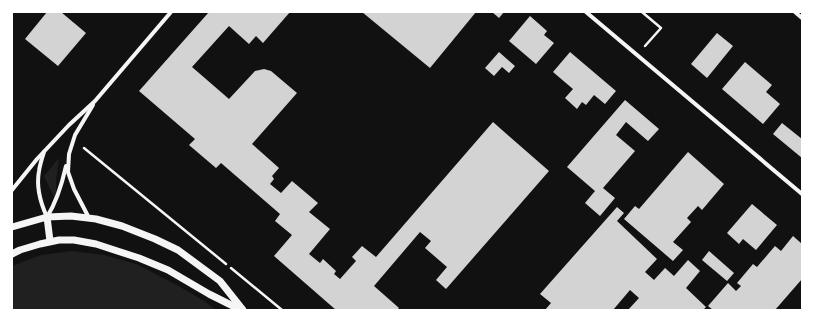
<svg xmlns="http://www.w3.org/2000/svg" width="814" height="322" viewBox="0 0 814 322" font-family="Montserrat,sans-serif">
<style>
.green{fill:#202020}
.building{fill:#d3d3d3}
.lines{fill:none;stroke-linecap:round;stroke-linejoin:round}
.path{stroke:#f5f5f5;stroke-width:2.5}
.minor{stroke:#f5f5f5;stroke-width:4}
.tertiary{stroke:#f5f5f5;stroke-width:7}
</style>
<rect width="100%" height="100%" fill="#111"/>
<g class="green">
<path d="M 59,158 L 56,180 L 56,201 L 44,176 Z"/>
<path d="M 72,251 L 104,255 L 136,264 L 177,285 L 204,301 L 216,310 L 12,310 L 12,266 L 41,255 Z"/>
</g>
<g class="building">
<path d="M 47,12 L 61,12 L 86,33 L 58,66 L 25,39 Z"/>
<path d="M 209,12 L 290,12 L 263,43 L 256,36 L 249,44 L 229,26 L 192,67 L 229,99 L 255,71 L 264,69 L 271,71 L 297,93 L 252,144 L 279,168 L 272,176 L 274,179 L 270,184 L 281,193 L 292,181 L 318,203 L 309,212 L 330,229 L 309,254 L 320,263 L 323,259 L 336,271 L 334,274 L 340,279 L 356,261 L 352,257 L 362,246 L 376,257 L 493,122 L 549,171 L 446,289 L 436,280 L 447,267 L 425,248 L 431,241 L 420,232 L 374,286 L 399,308 L 397,310 L 336,310 L 274,256 L 292,235 L 275,221 L 280,214 L 221,163 L 216,168 L 189,145 L 195,139 L 139,91 Z"/>
<path d="M 362,12 L 476,12 L 430,68 Z"/>
<path d="M 492,12 L 504,12 L 499,18 Z"/>
<path d="M 530,16 L 547,31 L 544,35 L 554,43 L 536,64 L 509,41 Z"/>
<path d="M 717,33 L 733,46 L 707,78 L 691,64 Z"/>
<path d="M 499,52 L 515,66 L 509,73 L 502,67 L 494,76 L 485,68 Z"/>
<path d="M 570,52 L 616,91 L 605,104 L 594,95 L 586,105 L 582,102 L 577,109 L 565,98 L 573,89 L 553,72 Z"/>
<path d="M 745,62 L 772,85 L 766,92 L 780,104 L 763,124 L 722,89 Z"/>
<path d="M 625,100 L 659,129 L 648,141 L 626,122 L 616,135 L 635,151 L 603,188 L 615,198 L 600,216 L 585,203 L 595,191 L 567,167 Z"/>
<path d="M 782,123 L 802,139 L 802,158 L 773,134 Z"/>
<path d="M 688,152 L 724,184 L 702,210 L 698,206 L 687,218 L 691,222 L 673,242 L 683,250 L 673,261 L 624,219 L 635,206 L 639,209 Z"/>
<path d="M 752,204 L 777,225 L 756,250 L 743,239 L 739,244 L 727,233 Z"/>
<path d="M 617,207 L 624,213 L 617,221 L 657,259 L 645,272 L 654,280 L 665,268 L 674,276 L 688,260 L 700,271 L 686,288 L 706,307 L 703,310 L 628,310 L 639,298 L 630,290 L 613,310 L 545,310 L 551,303 L 540,294 Z"/>
<path d="M 793,236 L 802,244 L 802,279 L 775,310 L 713,310 L 708,306 L 728,283 L 736,291 L 741,286 L 737,283 L 753,264 L 757,267 L 775,246 L 781,251 Z"/>
<path d="M 709,251 L 734,273 L 727,281 L 702,260 Z"/>
</g>
<g class="lines">
<g class="path">
<path d="M 642,12 L 661,28 L 645,46"/>
<path d="M 84,148 L 226,264"/>
<path d="M 231,268 L 282,310"/>
</g>
<g class="minor">
<path d="M 586,12 L 802,194"/>
<path d="M 795,12 L 802,18"/>
<path d="M 44,152 C 42,158 40,164 39,171 C 36,187 40,202 47,217"/>
<path d="M 12,190 L 37,159 L 69,125 L 95,101 L 171,12"/>
<path d="M 47,217 C 57,201 62,184 66,166"/>
<path d="M 89,218 L 74,189 L 68,172 L 69,154 L 75,135 L 93,105"/>
</g>
<g class="tertiary">
<path d="M 47,217 L 50,241"/>
<path d="M 12,227 L 47,217 L 71,216 L 96,219 L 122,226 L 155,239 L 178,250 L 220,281 L 243,310"/>
<path d="M 12,254 L 20,250 L 40,244 L 59,240 L 74,240 L 96,244 L 139,258 L 168,270 L 209,294 L 241,310"/>
</g>
</g>
<rect width="814" height="322" fill="none" stroke="#ffffff" stroke-width="26"/>
</svg>
